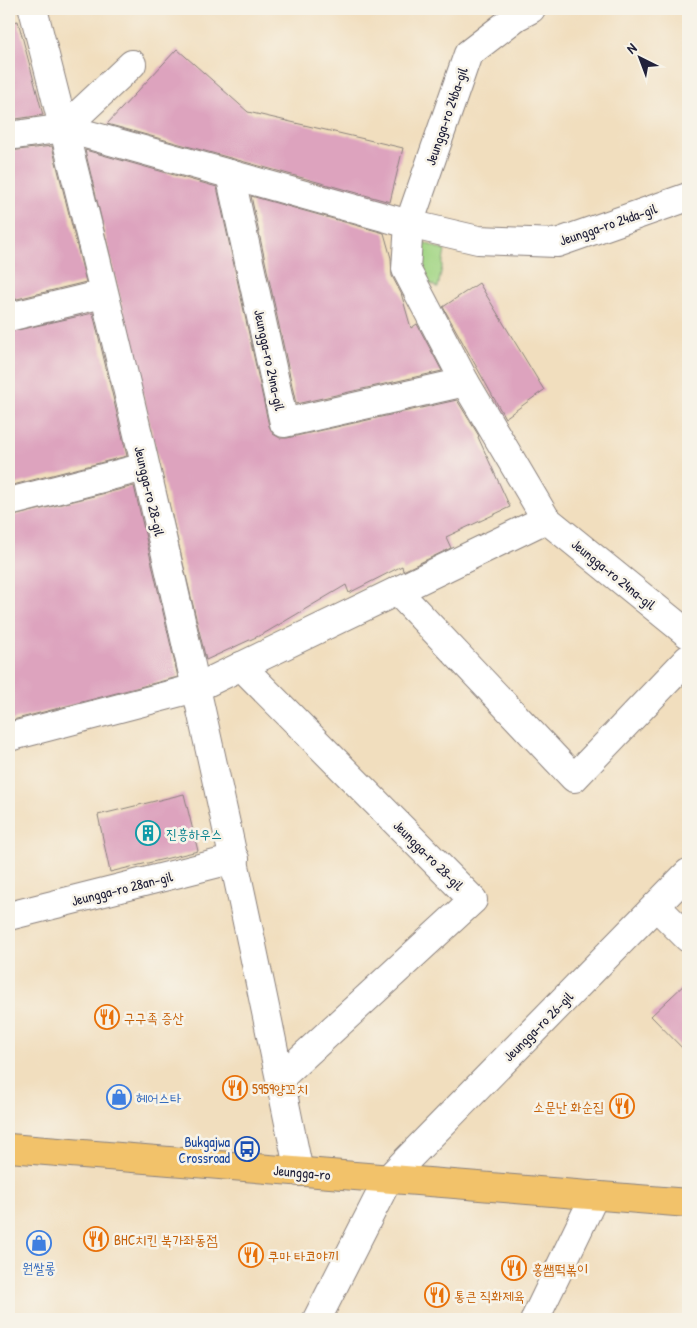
<svg xmlns="http://www.w3.org/2000/svg" width="697" height="1328" viewBox="0 0 697 1328" font-family="'Patrick Hand','Poor Story',sans-serif">
<style>
.green{fill:#a2d584;stroke:#627c60}
.building{fill:#dda3be}
.lines{fill:none;stroke-linecap:round;stroke-linejoin:round}
.minor-casing{stroke:#8a807c;stroke-width:30}
.major-casing{stroke:#8a807c;stroke-width:30}
.minor{stroke:#fff;stroke-width:28}
.major{stroke:#f2c26a;stroke-width:28}
.labels{text-anchor:middle;dominant-baseline:central;stroke-width:5;stroke-linejoin:round;paint-order:stroke}
.street-label{font-size:14px;fill:#22223b;stroke:#f7f3e8}
.culture-label{font-size:14px;fill:#0d838f;stroke:#f7f3e8;text-anchor:start}
.food-label{font-size:14px;fill:#c56008;stroke:#f7f3e8;text-anchor:start}
.shop-label{font-size:14px;fill:#366cbe;stroke:#f7f3e8;text-anchor:start}
.transit-label{font-size:14px;fill:#164399;stroke:#f7f3e8;text-anchor:end}
</style>
<rect width="100%" height="100%" fill="#f7f3e8"/>
<filter id="ink" filterUnits="userSpaceOnUse"><feTurbulence type="fractalNoise" baseFrequency=".02" numOctaves="2"/><feDisplacementMap in="SourceGraphic" scale="10" xChannelSelector="R" yChannelSelector="G"/><feConvolveMatrix kernelMatrix="1 2 1 2 8 2 1 2 1" color-interpolation-filters="sRGB"/></filter>
<filter id="wash" filterUnits="userSpaceOnUse"><feTurbulence type="fractalNoise" baseFrequency=".0096" numOctaves="4" result="noise"/><feDisplacementMap in="SourceGraphic" scale="20" xChannelSelector="R" yChannelSelector="G"/><feGaussianBlur stdDeviation="1.12" result="paint"/><feColorMatrix in="noise" values="0 0 0 0 0 0 0 0 0 0 0 0 0 0 0 0 0 1.4 0 .05"/><feComposite in="paint" operator="in"/></filter>
<g filter="url(#wash)">
<rect width="100%" height="100%" fill="#f1debe"/>
<path class="green" d="M 408,236 L 445,251 L 438,288 L 406,269 Z"/>
<g id="blocks">
<g class="building">
<path d="M 18,21 L 43,115 L 9,120 L 9,23 Z"/>
<path d="M 177,49 L 248,112 L 403,148 L 390,202 L 107,124 Z"/>
<path d="M 52,146 L 86,282 L 9,301 L 9,151 Z"/>
<path d="M 85,150 L 217,187 L 269,426 L 273,434 L 280,438 L 287,438 L 457,400 L 479,436 L 478,437 L 510,507 L 446,537 L 451,548 L 403,571 L 402,566 L 349,593 L 346,585 L 265,633 L 206,660 Z"/>
<path d="M 251,196 L 384,233 L 391,258 L 392,276 L 401,293 L 411,328 L 417,324 L 442,371 L 296,404 Z"/>
<path d="M 479,283 L 544,390 L 505,418 L 443,307 Z"/>
<path d="M 93,313 L 127,456 L 9,486 L 9,332 Z"/>
<path d="M 134,486 L 178,677 L 9,721 L 9,517 Z"/>
<path d="M 184,794 L 198,851 L 110,872 L 98,815 Z"/>
<path d="M 688,981 L 688,1054 L 651,1016 Z"/>
</g>
</g>
</g>
<g filter="url(#ink)">
<use href="#blocks" fill-opacity="0" stroke="#8a807c" stroke-width="1"/>
<g class="lines">
<defs>
<g id="minor">
<path d="M 33,9 C 133,394 220,783 299,1172"/>
<path d="M 531,9 L 516,17 L 468,54 L 409,224 L 406,269 L 465,382 L 546,519 L 688,634"/>
<path d="M 64,128 L 132,64"/>
<path d="M 9,136 L 64,128 L 409,224 L 478,240 L 557,243 L 688,197"/>
<path d="M 230,174 L 284,423 L 465,382"/>
<path d="M 9,317 L 103,294"/>
<path d="M 9,502 L 145,467"/>
<path d="M 397,591 L 574,778 L 688,659"/>
<path d="M 241,666 L 473,900 L 280,1078"/>
<path d="M 9,737 L 196,688 L 546,519"/>
<path d="M 656,906 L 688,938"/>
<path d="M 9,916 L 235,859"/>
<path d="M 317,1319 L 388,1179 L 688,873"/>
<path d="M 535,1319 L 595,1195"/>
</g>
<path id="major" d="M 9,1148 L 688,1203"/>
</defs>
<use href="#minor" class="minor-casing"/>
<use href="#major" class="major-casing"/>
<use href="#minor" class="minor"/>
<use href="#major" class="major"/>
</g>
</g>
<defs>
<symbol id="building-ring" viewBox="-11 -11 22 22"><circle r="9.5" fill="#f7f3e8" stroke="#0f9aa8" stroke-width="1.5"/><path d="M-4-6H4V6H1V3H-1V6H-4ZM-2.5-4.3h1.7v1.8h-1.7ZM.8-4.3h1.7v1.8H.8ZM-2.5-1h1.7V.8h-1.7ZM.8-1h1.7V.8H.8Z" fill="#0f9aa8"/></symbol>
<symbol id="restaurant-ring" viewBox="-11 -11 22 22"><circle r="9.5" fill="#f7f3e8" stroke="#e8710a" stroke-width="1.5"/><path d="M-5-6h1v4h1v-4h1v4h1v-4h1v5L-1.5 .5V6h-2V.5L-5-1ZM5-6V6H3V1.5H1.5Q1.5-4 5-6Z" fill="#e8710a"/></symbol>
<symbol id="shop-ring" viewBox="-11 -11 22 22"><circle r="9.5" fill="#f7f3e8" stroke="#3f7fe0" stroke-width="1.5"/><path d="M-5-2.5h2.3a2.7 3.5 0 0 1 5.4 0H5L5.5 6h-11ZM-1.5-2.5h3a1.5 2.3 0 0 0-3 0Z" fill="#3f7fe0"/></symbol>
<symbol id="bus-ring" viewBox="-11 -11 22 22"><circle r="9.5" fill="#f7f3e8" stroke="#1a4fb4" stroke-width="1.5"/><path d="M-5-6H5V4H4V6H2V4H-2V6H-4V4H-5ZM-3.5-4V0h7V-4ZM-3.5 1.2v1.5H-2V1.2ZM2 1.2v1.5H3.5V1.2Z" fill="#1a4fb4"/></symbol>
</defs>
<g fill-rule="evenodd">
<use href="#building-ring" x="134" y="819" width="28" height="28"/>
<use href="#restaurant-ring" x="93" y="1003" width="28" height="28"/>
<use href="#restaurant-ring" x="221" y="1074" width="28" height="28"/>
<use href="#shop-ring" x="105" y="1083" width="28" height="28"/>
<use href="#restaurant-ring" x="608" y="1092" width="28" height="28"/>
<use href="#bus-ring" x="233" y="1135" width="28" height="28"/>
<use href="#restaurant-ring" x="82" y="1225" width="28" height="28"/>
<use href="#shop-ring" x="25" y="1229" width="28" height="28"/>
<use href="#restaurant-ring" x="237" y="1241" width="28" height="28"/>
<use href="#restaurant-ring" x="500" y="1254" width="28" height="28"/>
<use href="#restaurant-ring" x="423" y="1281" width="28" height="28"/>
</g>
<g class="labels">
<g class="street-label">
<text transform="translate(446 116) rotate(-71)">Jeungga-ro 24ba-gil</text>
<text transform="translate(608 224) rotate(-19)">Jeungga-ro 24da-gil</text>
<text transform="translate(270 360) rotate(78)">Jeungga-ro 24na-gil</text>
<text transform="translate(150 491) rotate(77)">Jeungga-ro 28-gil</text>
<text transform="translate(614 574) rotate(39)">Jeungga-ro 24na-gil</text>
<text transform="translate(429 855) rotate(45)">Jeungga-ro 28-gil</text>
<text transform="translate(122 888) rotate(-14)">Jeungga-ro 28an-gil</text>
<text transform="translate(538 1026) rotate(-45)">Jeungga-ro 26-gil</text>
<text transform="translate(302 1172) rotate(5)">Jeungga-ro</text>
</g>
<g class="culture-label">
<text x="166" y="833">진흥하우스</text>
</g>
<g class="food-label">
<text x="124" y="1017">구구족 증산</text>
<text x="252" y="1088">5959양꼬치</text>
<text x="604" y="1106" text-anchor="end">소문난 화순집</text>
<text x="114" y="1239">BHC치킨 북가좌동점</text>
<text x="268" y="1255">쿠마 타코야끼</text>
<text x="532" y="1268">홍쌤떡볶이</text>
<text x="454" y="1295">통큰 직화제육</text>
</g>
<g class="shop-label">
<text x="136" y="1097">헤어스타</text>
<text x="39" y="1267" text-anchor="middle">원쌀롱</text>
</g>
<g class="transit-label">
<text x="230" y="1141">Bukgajwa<tspan x="230" dy="16">Crossroad</tspan></text>
</g>
</g>
<rect width="697" height="1328" fill="none" stroke="#f7f3e8" stroke-width="30"/>
<g transform="translate(640 58) rotate(318)" stroke="#f7f3e8" stroke-width="4" paint-order="stroke">
<path d="M0-4L9 19L0 12L-9 19Z" fill="#22223b"/>
<text y="-8" font-size="14" font-weight="bold" text-anchor="middle" fill="#22223b">N</text>
</g>
</svg>
